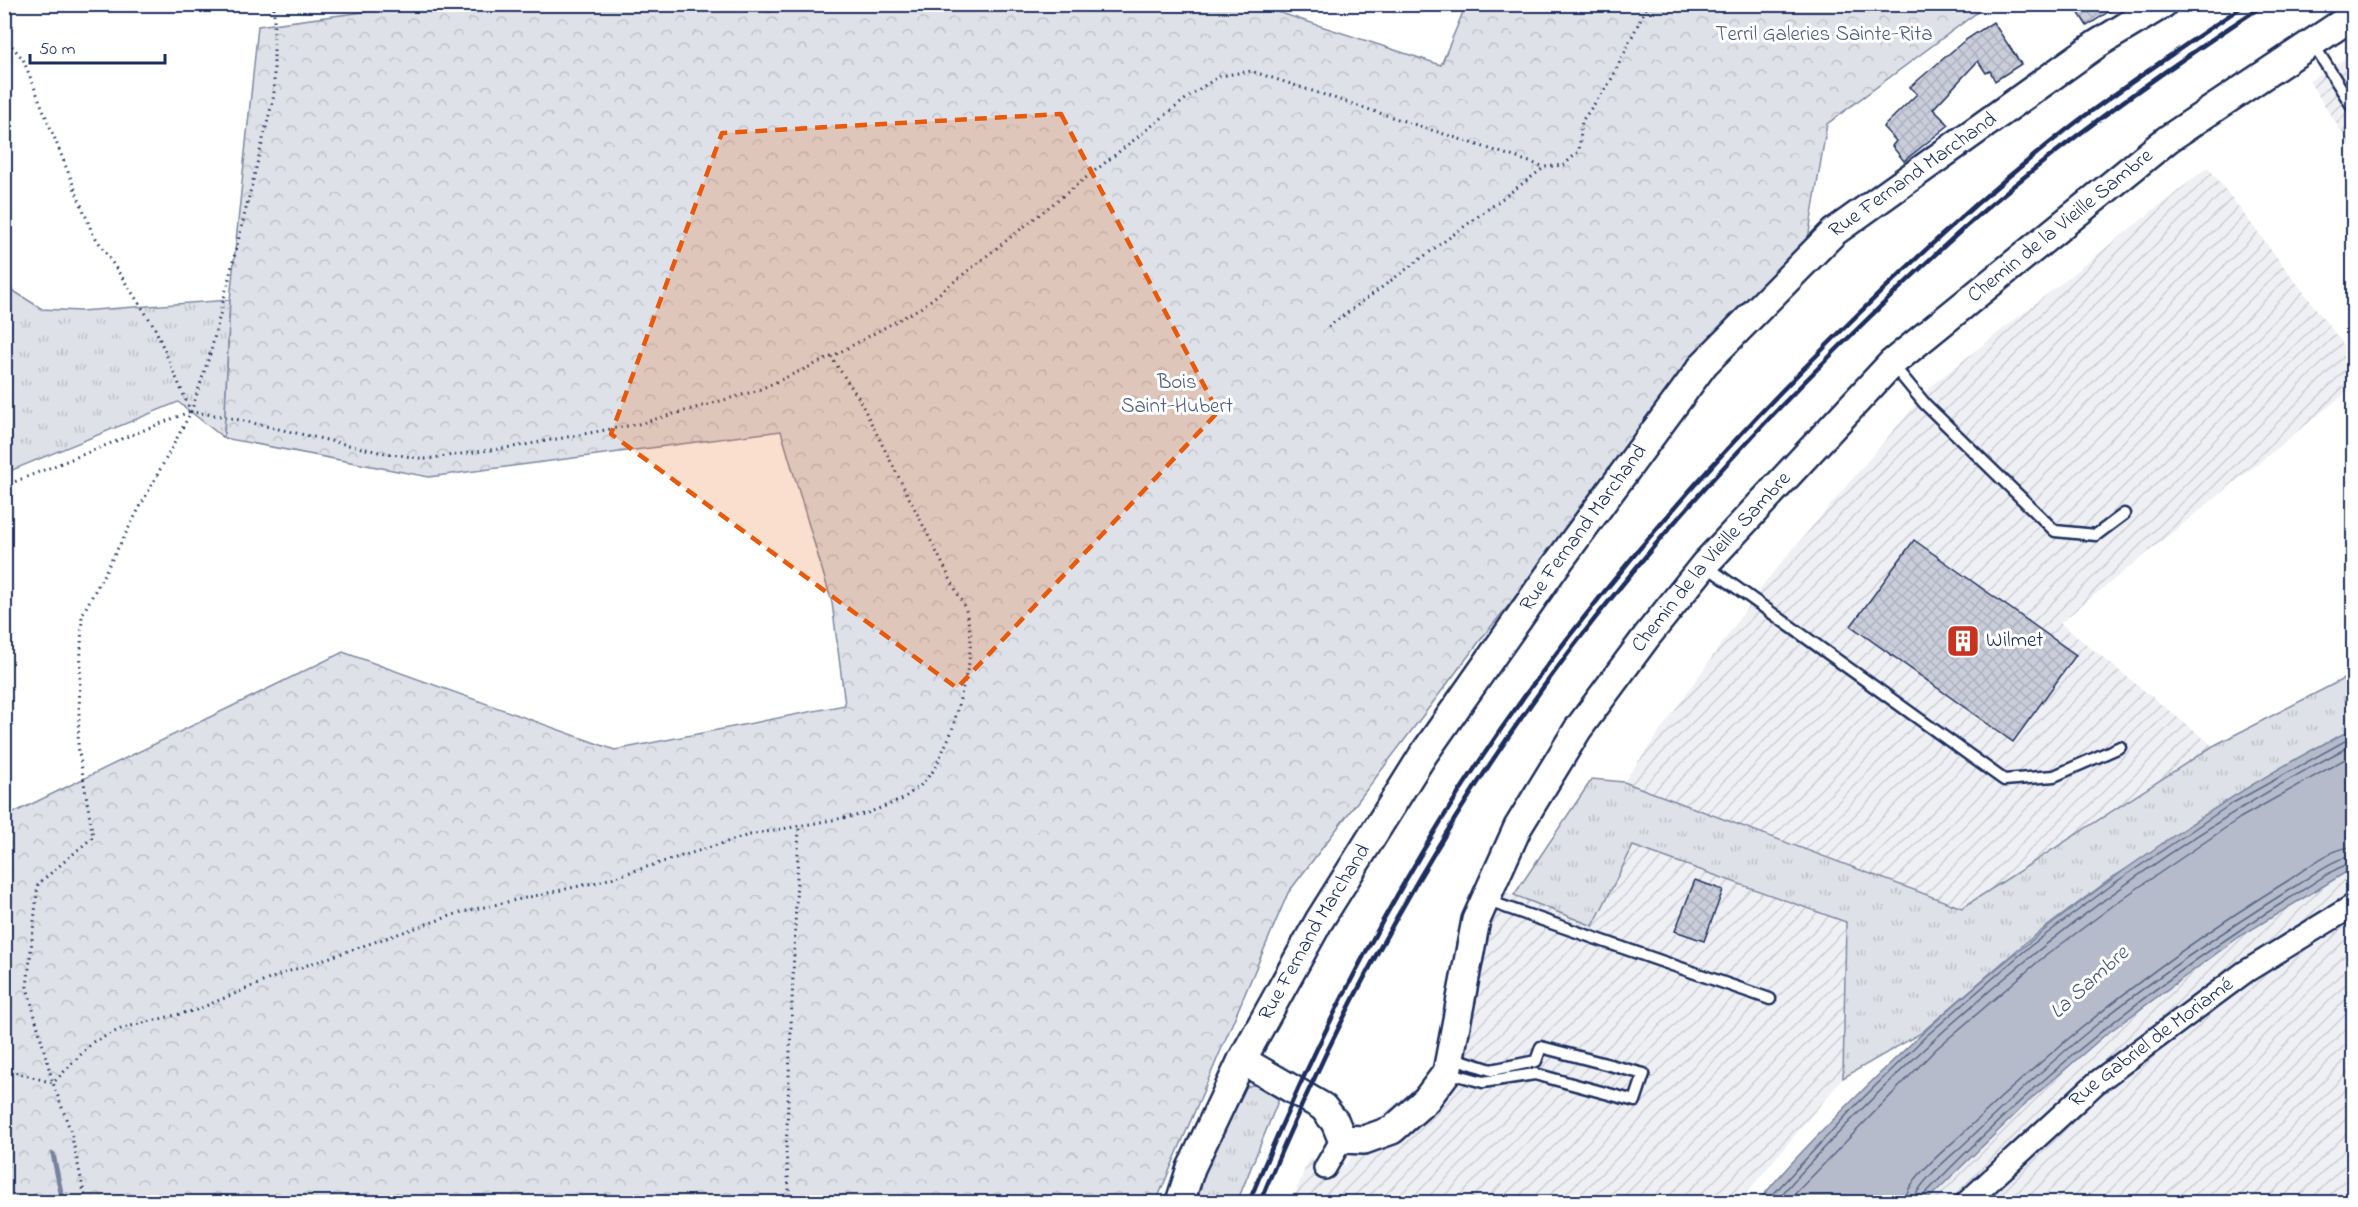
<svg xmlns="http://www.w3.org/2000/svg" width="2358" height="1207" viewBox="0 0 2358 1207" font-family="'Indie Flower',sans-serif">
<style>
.industrial{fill:url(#industrial-furrows)}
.grass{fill:url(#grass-tufts);stroke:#7c88a2;stroke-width:1.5}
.forest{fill:url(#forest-crowns);stroke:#7c88a2;stroke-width:1.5}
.water{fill:#b5bbca;stroke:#77839f;stroke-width:1.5}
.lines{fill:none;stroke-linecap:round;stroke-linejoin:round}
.shore{stroke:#596789;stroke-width:1.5}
.stream{stroke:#77839f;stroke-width:5}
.building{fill:url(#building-cross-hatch);stroke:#1b2f5e;stroke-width:1.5}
.service-casing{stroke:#1b2f5e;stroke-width:15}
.minor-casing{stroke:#1b2f5e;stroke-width:26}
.tertiary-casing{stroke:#1b2f5e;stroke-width:32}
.path{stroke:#1b2f5e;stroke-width:3;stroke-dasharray:1.5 4.5;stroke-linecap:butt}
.service{stroke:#fff;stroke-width:10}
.minor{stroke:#fff;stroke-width:21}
.tertiary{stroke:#fff;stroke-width:27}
.rail{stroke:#1b2f5e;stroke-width:4.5}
.marked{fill:#e8590c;fill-opacity:0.2;stroke:#e8590c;stroke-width:4.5;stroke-dasharray:12 8;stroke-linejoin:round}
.labels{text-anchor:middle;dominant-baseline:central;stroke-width:6;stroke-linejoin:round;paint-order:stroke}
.park-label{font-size:21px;fill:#4c5c80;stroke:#fff}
.street-label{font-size:21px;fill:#1b2f5e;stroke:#fff}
.poi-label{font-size:21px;fill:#1b2f5e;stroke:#fff;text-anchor:start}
.water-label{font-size:22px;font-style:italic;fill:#49597e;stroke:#fff}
</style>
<defs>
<pattern id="industrial-furrows" width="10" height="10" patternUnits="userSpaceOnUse" patternTransform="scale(1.5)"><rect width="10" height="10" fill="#eff0f4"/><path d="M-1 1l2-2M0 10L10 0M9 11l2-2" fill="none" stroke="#ccced4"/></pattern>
<pattern id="grass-tufts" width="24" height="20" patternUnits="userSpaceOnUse" patternTransform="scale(1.5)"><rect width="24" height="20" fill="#dee1e7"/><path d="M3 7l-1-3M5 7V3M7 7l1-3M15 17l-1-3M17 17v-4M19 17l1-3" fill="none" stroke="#bec1c9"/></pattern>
<pattern id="forest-crowns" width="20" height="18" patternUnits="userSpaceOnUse" patternTransform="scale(1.5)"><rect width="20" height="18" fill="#dee1e7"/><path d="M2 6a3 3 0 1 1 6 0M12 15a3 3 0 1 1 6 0" fill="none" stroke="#bec1c9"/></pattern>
<pattern id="building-cross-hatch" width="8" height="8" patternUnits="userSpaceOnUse" patternTransform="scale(1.5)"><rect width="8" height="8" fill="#caceda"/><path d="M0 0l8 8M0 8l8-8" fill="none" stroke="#adb1be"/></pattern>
</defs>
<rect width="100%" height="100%" fill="#fff"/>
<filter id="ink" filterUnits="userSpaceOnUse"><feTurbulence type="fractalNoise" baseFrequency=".0167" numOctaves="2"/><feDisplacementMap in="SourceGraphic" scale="12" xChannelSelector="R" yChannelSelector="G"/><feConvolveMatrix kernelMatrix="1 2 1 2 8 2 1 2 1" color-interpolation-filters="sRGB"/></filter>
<g filter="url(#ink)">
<g class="industrial">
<path d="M 2353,54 L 2353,150 L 2309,81 Z"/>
<path d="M 2208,167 L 2353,357 L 2353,387 L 2060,623 L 2213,746 L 1962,908 L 1624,782 L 1766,581 L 1932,385 Z"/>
<path d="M 1633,846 L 1846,922 L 1843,1078 L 1739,1202 L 1292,1202 L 1309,1158 L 1345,1165 L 1383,1114 L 1435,1070 L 1499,889 L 1593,926 Z"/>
<path d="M 2353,868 L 2353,1202 L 1925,1202 L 2032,1098 L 2105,1035 L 2239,937 Z"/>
</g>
<g class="grass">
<path d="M 4,285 L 42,309 L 80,311 L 230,300 L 224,438 L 178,402 L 5,473 Z"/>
<path d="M 2353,674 L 2353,729 L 2113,877 L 2025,943 L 1921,1033 L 1843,1078 L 1846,922 L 1633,846 L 1593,926 L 1514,895 L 1592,779 L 1624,782 L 1962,908 L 2213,746 Z"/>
<path d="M 1252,1085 L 1283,1089 L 1237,1202 L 1193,1202 L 1235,1091 Z"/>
</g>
<path class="forest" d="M 424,4 L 732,4 L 769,12 L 801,4 L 1253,4 L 1441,65 L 1466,5 L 1987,5 L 1827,124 L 1807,245 L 1485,634 L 1288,893 L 1156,1202 L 5,1202 L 5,817 L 343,652 L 615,750 L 845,705 L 832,603 L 781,431 L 429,477 L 224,438 L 230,300 L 258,26 Z"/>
<path class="water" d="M 2353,729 L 2353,868 L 2239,937 L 2105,1035 L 2032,1098 L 1925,1202 L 1758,1202 C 1789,1163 1831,1122 1866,1087 C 1958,996 2057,916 2163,843 C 2224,801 2287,761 2353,729 Z"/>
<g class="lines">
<g class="shore">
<path d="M 1766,1202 L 1854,1107 L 1925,1037 L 2029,947 L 2116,882 L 2231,804 L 2354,736"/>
<path d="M 1775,1202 C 1938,1017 2135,858 2354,744"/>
<path d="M 1787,1202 L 1936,1049 L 2040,960 L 2126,896 L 2240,818 L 2354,754"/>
<path d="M 1905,1202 C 1905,1181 1946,1149 1962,1134 C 2063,1037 2170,953 2289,880 C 2307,868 2332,847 2354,847"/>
<path d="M 1914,1202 C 1914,1186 1951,1156 1963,1145 C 2006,1104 2049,1063 2095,1026 C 2159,974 2228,928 2297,885 C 2313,875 2335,857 2354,856"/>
<path d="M 1921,1202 L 1923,1196 C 2032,1082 2155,981 2290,898 C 2306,889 2336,865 2354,863"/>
</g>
<path class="stream" d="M 53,1154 L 63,1202"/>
</g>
<g class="building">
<path d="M 2073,4 L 2120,4 L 2087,26 Z"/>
<path d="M 1993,22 L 2021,64 L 1995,81 L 1990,71 L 1986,73 L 1978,61 L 1933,109 L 1949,125 L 1904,161 L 1892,146 L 1896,141 L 1883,127 L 1917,94 L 1910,87 L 1964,41 Z"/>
<path d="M 1914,540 L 2076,655 L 2013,742 L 1851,626 Z"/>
<path d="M 1695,880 L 1723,890 L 1704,941 L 1675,931 Z"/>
</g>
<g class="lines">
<defs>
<g id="service">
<path d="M 2313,44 L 2354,109"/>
<path d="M 1892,364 L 1925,404 L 2055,531 L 2096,535 L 2124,514"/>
<path d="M 1705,565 L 2004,780 L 2054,776 L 2120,747"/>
<path d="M 1485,900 L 1770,999"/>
<path d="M 1447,1072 L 1483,1082 L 1535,1074 L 1635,1101 L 1644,1074 L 1541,1047 L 1536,1061 L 1491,1070 L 1451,1057"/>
</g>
<g id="minor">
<path d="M 1325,1168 L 1342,1139"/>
<path id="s1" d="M 1967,1202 L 2096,1083 L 2245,972 L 2354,905"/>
</g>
<g id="tertiary">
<path id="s2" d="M 1242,1060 L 1323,1107 L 1335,1122 L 1342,1139 L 1364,1140 L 1392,1130 L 1426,1100 L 1447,1072 L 1476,920 L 1518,827 L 1578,729 L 1647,636 L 1704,565 L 1892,363 L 2168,139 L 2354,15"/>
<path id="s3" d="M 1180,1202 L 1191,1168 L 1242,1060 L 1319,921 L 1423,755 L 1554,568 L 1704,364 L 1834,232 L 2097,44 L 2163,4"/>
</g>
</defs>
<use href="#service" class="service-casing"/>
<use href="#minor" class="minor-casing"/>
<use href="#tertiary" class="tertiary-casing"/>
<g class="path">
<path d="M 4,37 L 23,59 L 92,232 L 154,326 L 191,412 L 82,615 L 78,746 L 93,837 L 38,884 L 27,987 L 53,1083 L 71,1132 L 86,1202"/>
<path d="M 1328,327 L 1545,167"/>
<path d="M 831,357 L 922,307 L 1196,91 L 1220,76 L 1251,71 L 1545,167 L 1564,165 L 1579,151 L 1582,121 L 1610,82 L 1648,4"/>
<path d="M 4,486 L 189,412"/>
<path d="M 4,1069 L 53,1083 L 93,1042 L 123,1028 L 196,1010 L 284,973 L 462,912 L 602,881 L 749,835 L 865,814 L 901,800 L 920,786 L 934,770 L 952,731 L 969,663 L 971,637 L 966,610 L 858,397 L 831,357 L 756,391 L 638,424 L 519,446 L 425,459 L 379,452 L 222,416 L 191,412 L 211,351 L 274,95 L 274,4"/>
<path d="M 790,1202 L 786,1152 L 799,826"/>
</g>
<use href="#service" class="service"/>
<use href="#minor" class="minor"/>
<use href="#tertiary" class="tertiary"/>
<g class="rail">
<path d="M 1249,1202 C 1323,1021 1415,846 1531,687 C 1622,563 1724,447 1833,339 C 1908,264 1986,192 2070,127 C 2127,84 2187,44 2246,4"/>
<path d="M 1260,1202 C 1349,984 1472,767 1622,585 C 1689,502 1762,424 1837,349 C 1886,301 1936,252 1988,207 C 2075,133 2169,67 2265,4"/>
</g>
</g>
</g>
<path class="marked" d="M 1061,114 L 1218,412 L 957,688 L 611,434 L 722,133 Z"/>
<defs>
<symbol id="building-square" viewBox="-11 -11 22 22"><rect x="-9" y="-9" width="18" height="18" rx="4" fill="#c8321e" stroke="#fff"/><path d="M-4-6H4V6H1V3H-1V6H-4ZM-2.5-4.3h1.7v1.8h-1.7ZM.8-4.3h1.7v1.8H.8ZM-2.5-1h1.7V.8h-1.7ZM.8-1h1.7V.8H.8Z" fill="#fff"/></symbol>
</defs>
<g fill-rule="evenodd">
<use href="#building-square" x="1944" y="622" width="38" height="38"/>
</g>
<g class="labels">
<g class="park-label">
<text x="1824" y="35">Terril Galeries Sainte-Rita</text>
<text x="1177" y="383">Bois<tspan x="1177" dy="24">Saint-Hubert</tspan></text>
</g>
<g class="street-label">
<text stroke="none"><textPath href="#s3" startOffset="1274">Rue Fernand Marchand</textPath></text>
<text stroke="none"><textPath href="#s2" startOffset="1335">Chemin de la Vieille Sambre</textPath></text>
<text stroke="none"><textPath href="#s3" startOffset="788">Rue Fernand Marchand</textPath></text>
<text stroke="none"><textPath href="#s2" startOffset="849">Chemin de la Vieille Sambre</textPath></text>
<text stroke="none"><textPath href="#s3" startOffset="302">Rue Fernand Marchand</textPath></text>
<text stroke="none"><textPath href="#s1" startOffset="244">Rue Gabriel de Moriamé</textPath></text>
</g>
<g class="poi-label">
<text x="1986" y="641">Wilmet</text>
</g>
<g class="water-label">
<text transform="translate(2090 983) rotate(-42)">La Sambre</text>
</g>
</g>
<rect width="2358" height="1207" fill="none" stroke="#fff" stroke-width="24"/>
<rect x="12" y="12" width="2334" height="1183" fill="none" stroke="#1b2f5e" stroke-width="2" filter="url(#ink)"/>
<path d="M30 54v9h135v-9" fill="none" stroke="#1b2f5e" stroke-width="3"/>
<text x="39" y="54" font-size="18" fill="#1b2f5e" stroke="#ffffff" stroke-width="4.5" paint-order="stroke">50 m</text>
</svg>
